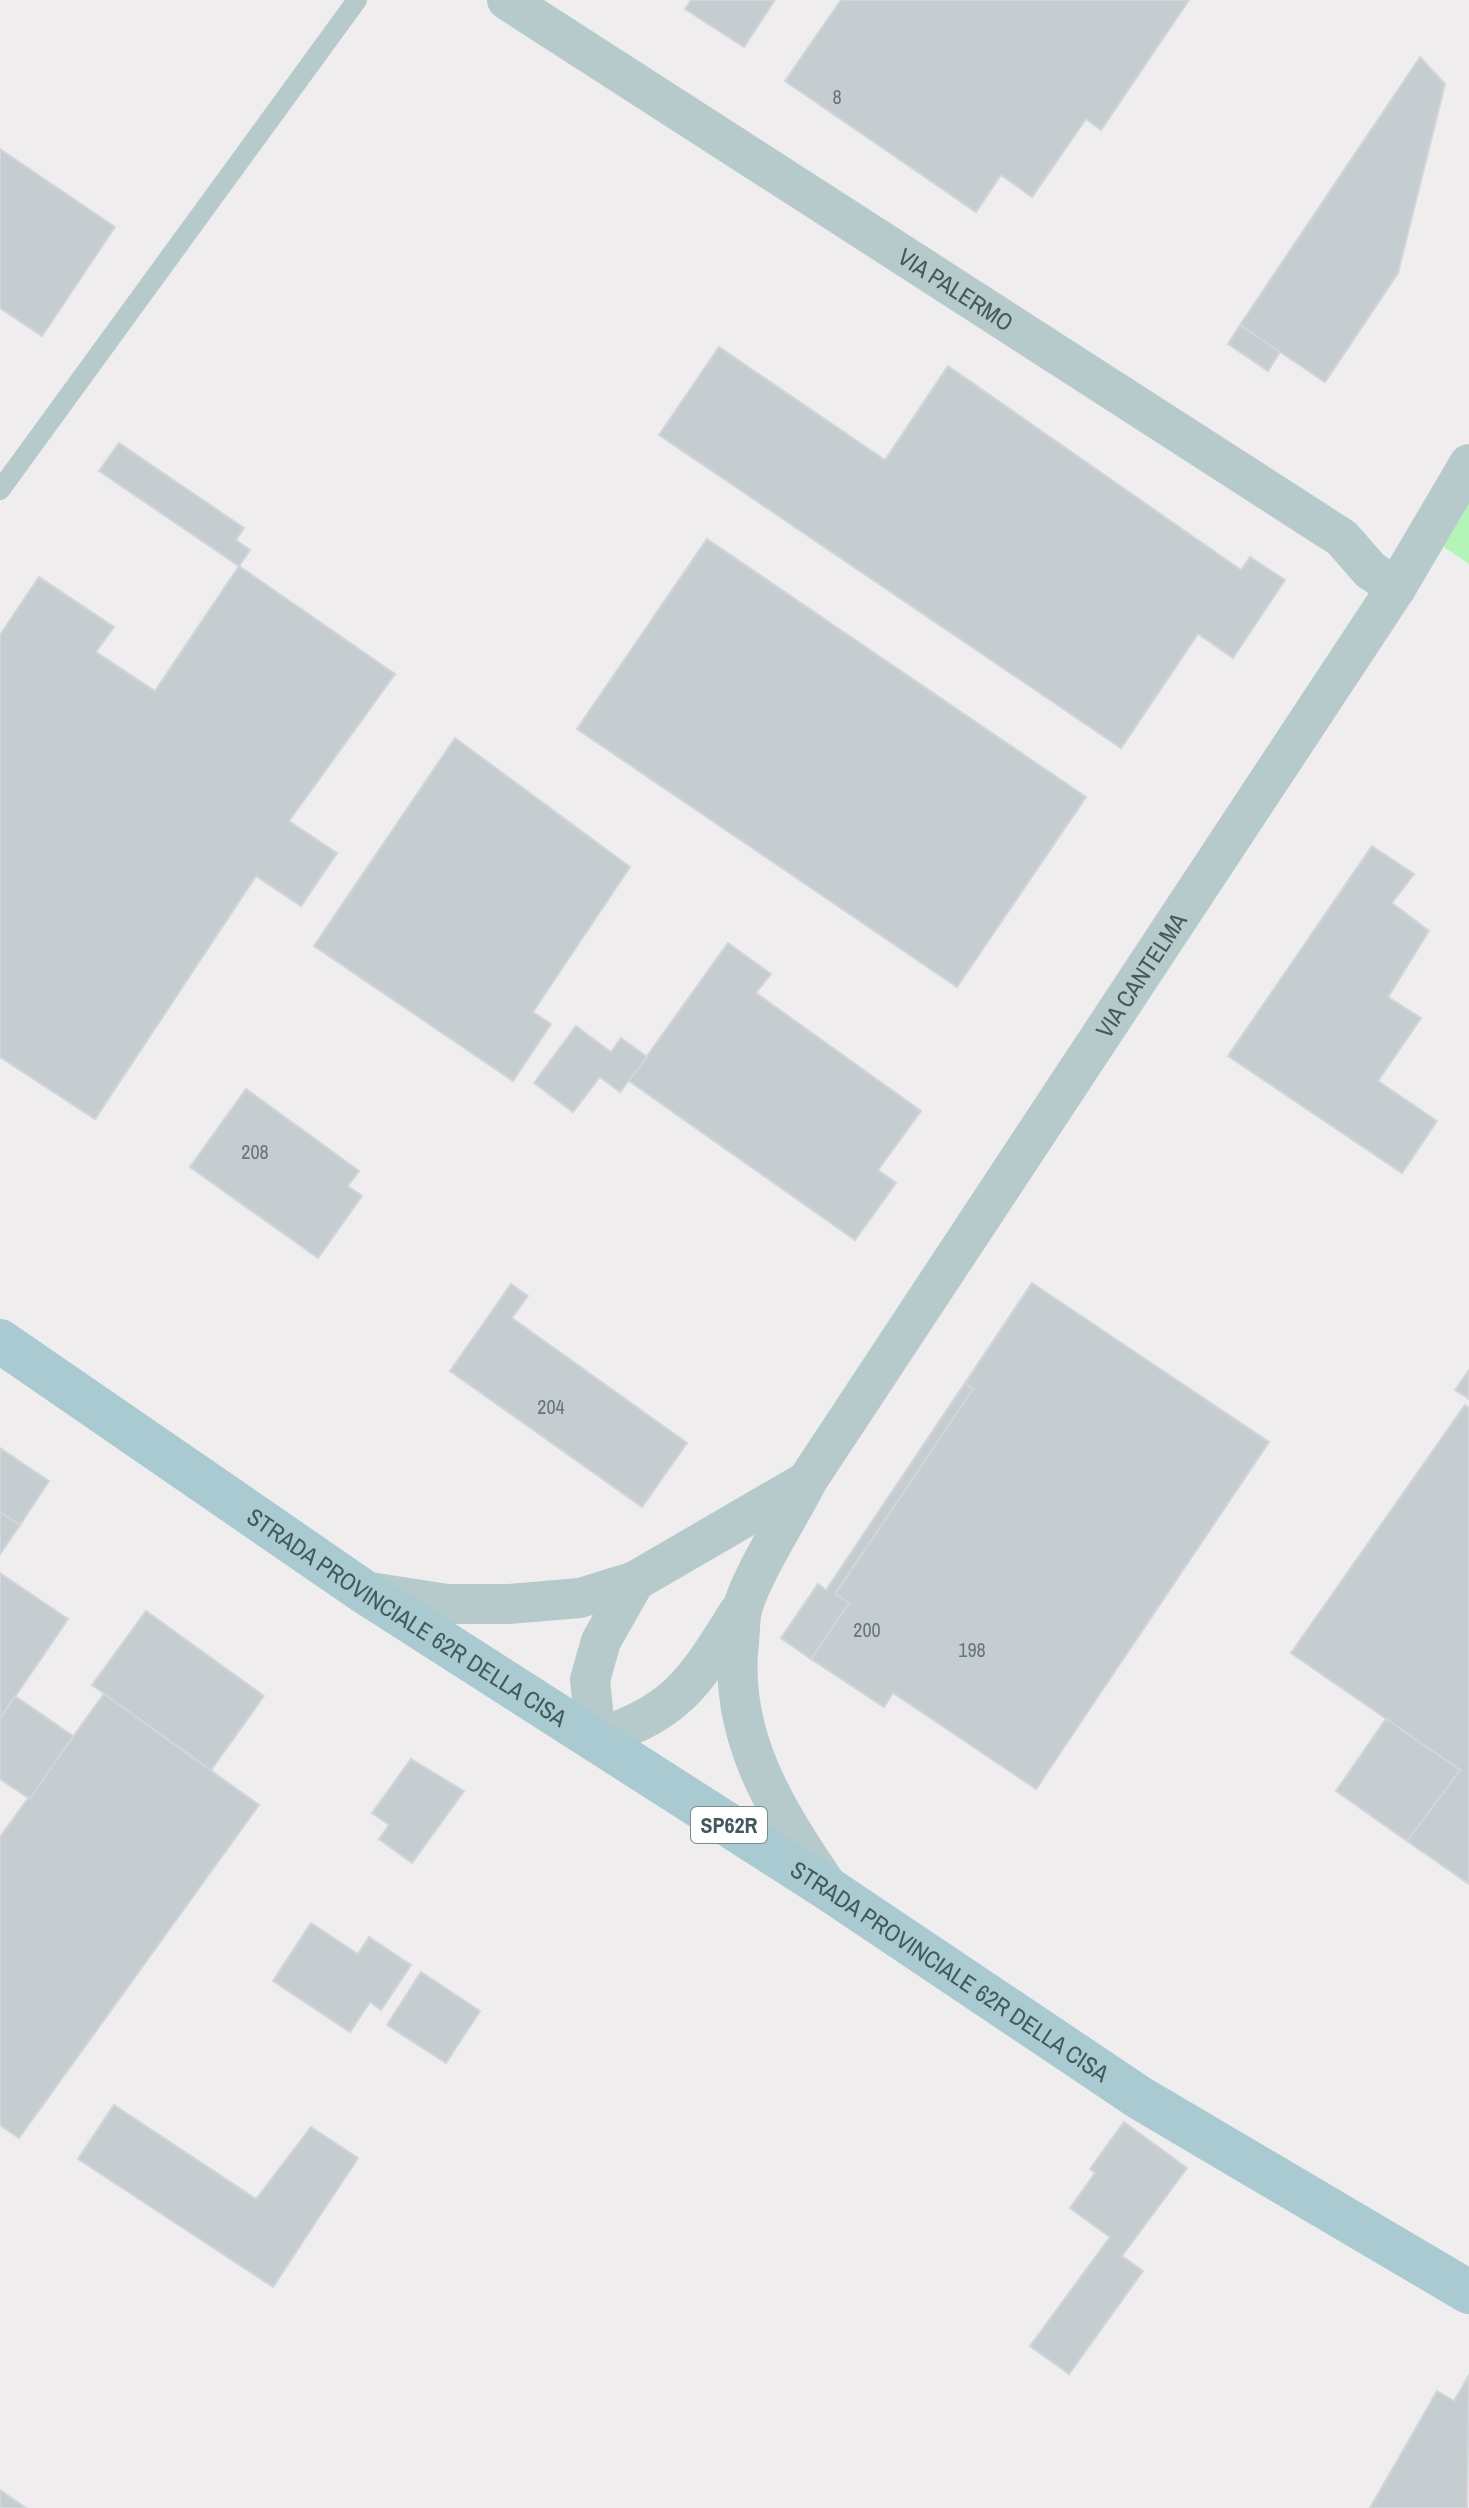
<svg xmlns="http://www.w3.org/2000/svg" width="1469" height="2508" viewBox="0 0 1469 2508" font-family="'Archivo Narrow',sans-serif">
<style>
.green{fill:#b5f4b7}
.building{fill:#c6cdd1;stroke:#d0d6da;stroke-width:2}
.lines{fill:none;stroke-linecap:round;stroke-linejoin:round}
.service{stroke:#b6cacc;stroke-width:20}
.minor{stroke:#b6cacc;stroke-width:40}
.primary{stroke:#a9cad0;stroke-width:44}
.labels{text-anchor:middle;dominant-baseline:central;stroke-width:6;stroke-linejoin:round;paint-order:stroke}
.number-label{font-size:20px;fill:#64777a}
.shield{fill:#fff;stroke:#7b8c8e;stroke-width:2}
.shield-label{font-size:22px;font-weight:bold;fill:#435a5d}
.street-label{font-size:24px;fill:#435a5d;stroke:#fff}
</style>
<rect width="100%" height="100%" fill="#f0edee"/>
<path class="green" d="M 1469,489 L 1469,564 L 1435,541 Z"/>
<g class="building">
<path d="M 691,0 L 775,0 L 744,47 L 685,9 Z"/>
<path d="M 841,0 L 1189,0 L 1101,130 L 1086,119 L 1032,197 L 1001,175 L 976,212 L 785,81 Z"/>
<path d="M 1420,57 L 1445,84 L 1398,273 L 1325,382 L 1240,325 Z"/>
<path d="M 0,149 L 115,227 L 42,336 L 0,308 Z"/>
<path d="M 1240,325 L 1280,352 L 1268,371 L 1228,344 Z"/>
<path d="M 719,347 L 885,460 L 948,366 L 1241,570 L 1250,557 L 1285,580 L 1233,658 L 1198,634 L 1121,748 L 659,435 Z"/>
<path d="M 119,443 L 244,528 L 236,540 L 250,550 L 239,566 L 99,471 Z"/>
<path d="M 707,539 L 1086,797 L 957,987 L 577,729 Z"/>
<path d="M 239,566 L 395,674 L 289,821 L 337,853 L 301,906 L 256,876 L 95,1119 L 0,1057 L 0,635 L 39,577 L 114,627 L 96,652 L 155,691 Z"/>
<path d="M 455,738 L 630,867 L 533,1012 L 551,1024 L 513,1081 L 314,946 Z"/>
<path d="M 1372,846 L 1414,874 L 1392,903 L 1429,931 L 1388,997 L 1421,1018 L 1378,1081 L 1437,1121 L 1402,1173 L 1228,1056 Z"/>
<path d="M 728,943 L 771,974 L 756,993 L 921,1111 L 878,1170 L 896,1183 L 855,1240 L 629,1081 Z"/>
<path d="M 576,1026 L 611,1052 L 621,1038 L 647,1057 L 620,1092 L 600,1077 L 573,1112 L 534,1083 Z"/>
<path d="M 246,1089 L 359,1171 L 348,1186 L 362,1196 L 318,1258 L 190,1167 Z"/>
<path d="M 1032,1283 L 1269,1442 L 1036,1789 L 893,1693 L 884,1707 L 811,1659 L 849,1603 L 835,1594 L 973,1389 L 965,1383 Z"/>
<path d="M 511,1284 L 528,1296 L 512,1318 L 687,1443 L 642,1507 L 450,1371 Z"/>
<path d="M 1469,1370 L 1469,1399 L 1455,1390 Z"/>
<path d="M 965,1383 L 973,1389 L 835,1594 L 849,1603 L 811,1659 L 781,1638 L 818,1584 L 826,1590 Z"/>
<path d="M 1465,1405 L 1469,1408 L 1469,1884 L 1407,1841 L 1460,1770 L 1291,1653 Z"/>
<path d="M 0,1448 L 49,1481 L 20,1525 L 0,1512 Z"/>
<path d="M 0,1512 L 20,1525 L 0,1554 Z"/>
<path d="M 0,1573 L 68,1619 L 0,1719 Z"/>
<path d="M 146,1611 L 264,1696 L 211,1770 L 92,1685 Z"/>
<path d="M 104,1694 L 259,1805 L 19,2138 L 0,2125 L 0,1837 Z"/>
<path d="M 15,1696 L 73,1736 L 30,1799 L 0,1779 L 0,1719 Z"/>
<path d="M 1386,1719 L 1460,1770 L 1407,1841 L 1336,1791 Z"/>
<path d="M 411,1759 L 464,1791 L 412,1863 L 379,1839 L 389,1825 L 372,1813 Z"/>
<path d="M 311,1923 L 358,1954 L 369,1937 L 411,1965 L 381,2010 L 370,2002 L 350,2032 L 273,1981 Z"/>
<path d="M 421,1972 L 480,2011 L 446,2063 L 387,2025 Z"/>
<path d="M 114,2105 L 256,2199 L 311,2127 L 358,2158 L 273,2287 L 78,2159 Z"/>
<path d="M 1124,2122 L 1187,2168 L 1122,2256 L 1143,2271 L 1069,2374 L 1030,2346 L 1110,2237 L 1070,2208 L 1095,2173 L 1090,2169 Z"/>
<path d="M 1469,2375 L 1467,2508 L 1370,2508 L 1437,2391 L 1454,2401 Z"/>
<path d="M 0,2490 L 26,2508 L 0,2508 Z"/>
</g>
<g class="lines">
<path class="service" d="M 0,490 L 357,0"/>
<g class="minor">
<path id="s1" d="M 507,0 L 1342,538 L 1370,570 L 1396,588"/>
<path d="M 635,1581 L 601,1641 L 590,1680 L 596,1739 C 678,1711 693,1685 738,1613"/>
<path d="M 363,1591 L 447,1604 L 508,1604 L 580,1598 L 635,1581 L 807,1481"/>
<path id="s2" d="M 828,1887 C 777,1812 728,1736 739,1642 C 740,1630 740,1616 743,1606 C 756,1567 788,1519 807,1481 L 1396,588 L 1469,464"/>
</g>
<path class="primary" id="s3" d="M 0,1341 L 363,1591 L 830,1890 L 1140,2098 L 1469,2292"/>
</g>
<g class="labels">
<g class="number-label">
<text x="837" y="96">8</text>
<text x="255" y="1151">208</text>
<text x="551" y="1406">204</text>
<text x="867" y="1629">200</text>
<text x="972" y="1649">198</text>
</g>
<rect class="shield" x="691" y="1807" width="76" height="36" rx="6"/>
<g class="shield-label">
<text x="729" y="1825">SP62R</text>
</g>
<g class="street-label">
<text stroke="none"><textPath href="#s1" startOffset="534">VIA PALERMO</textPath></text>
<text stroke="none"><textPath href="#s2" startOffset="1050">VIA CANTELMA</textPath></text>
<text stroke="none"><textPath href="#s3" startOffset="492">STRADA PROVINCIALE 62R DELLA CISA</textPath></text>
<text stroke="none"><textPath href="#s3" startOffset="1140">STRADA PROVINCIALE 62R DELLA CISA</textPath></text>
</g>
</g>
</svg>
